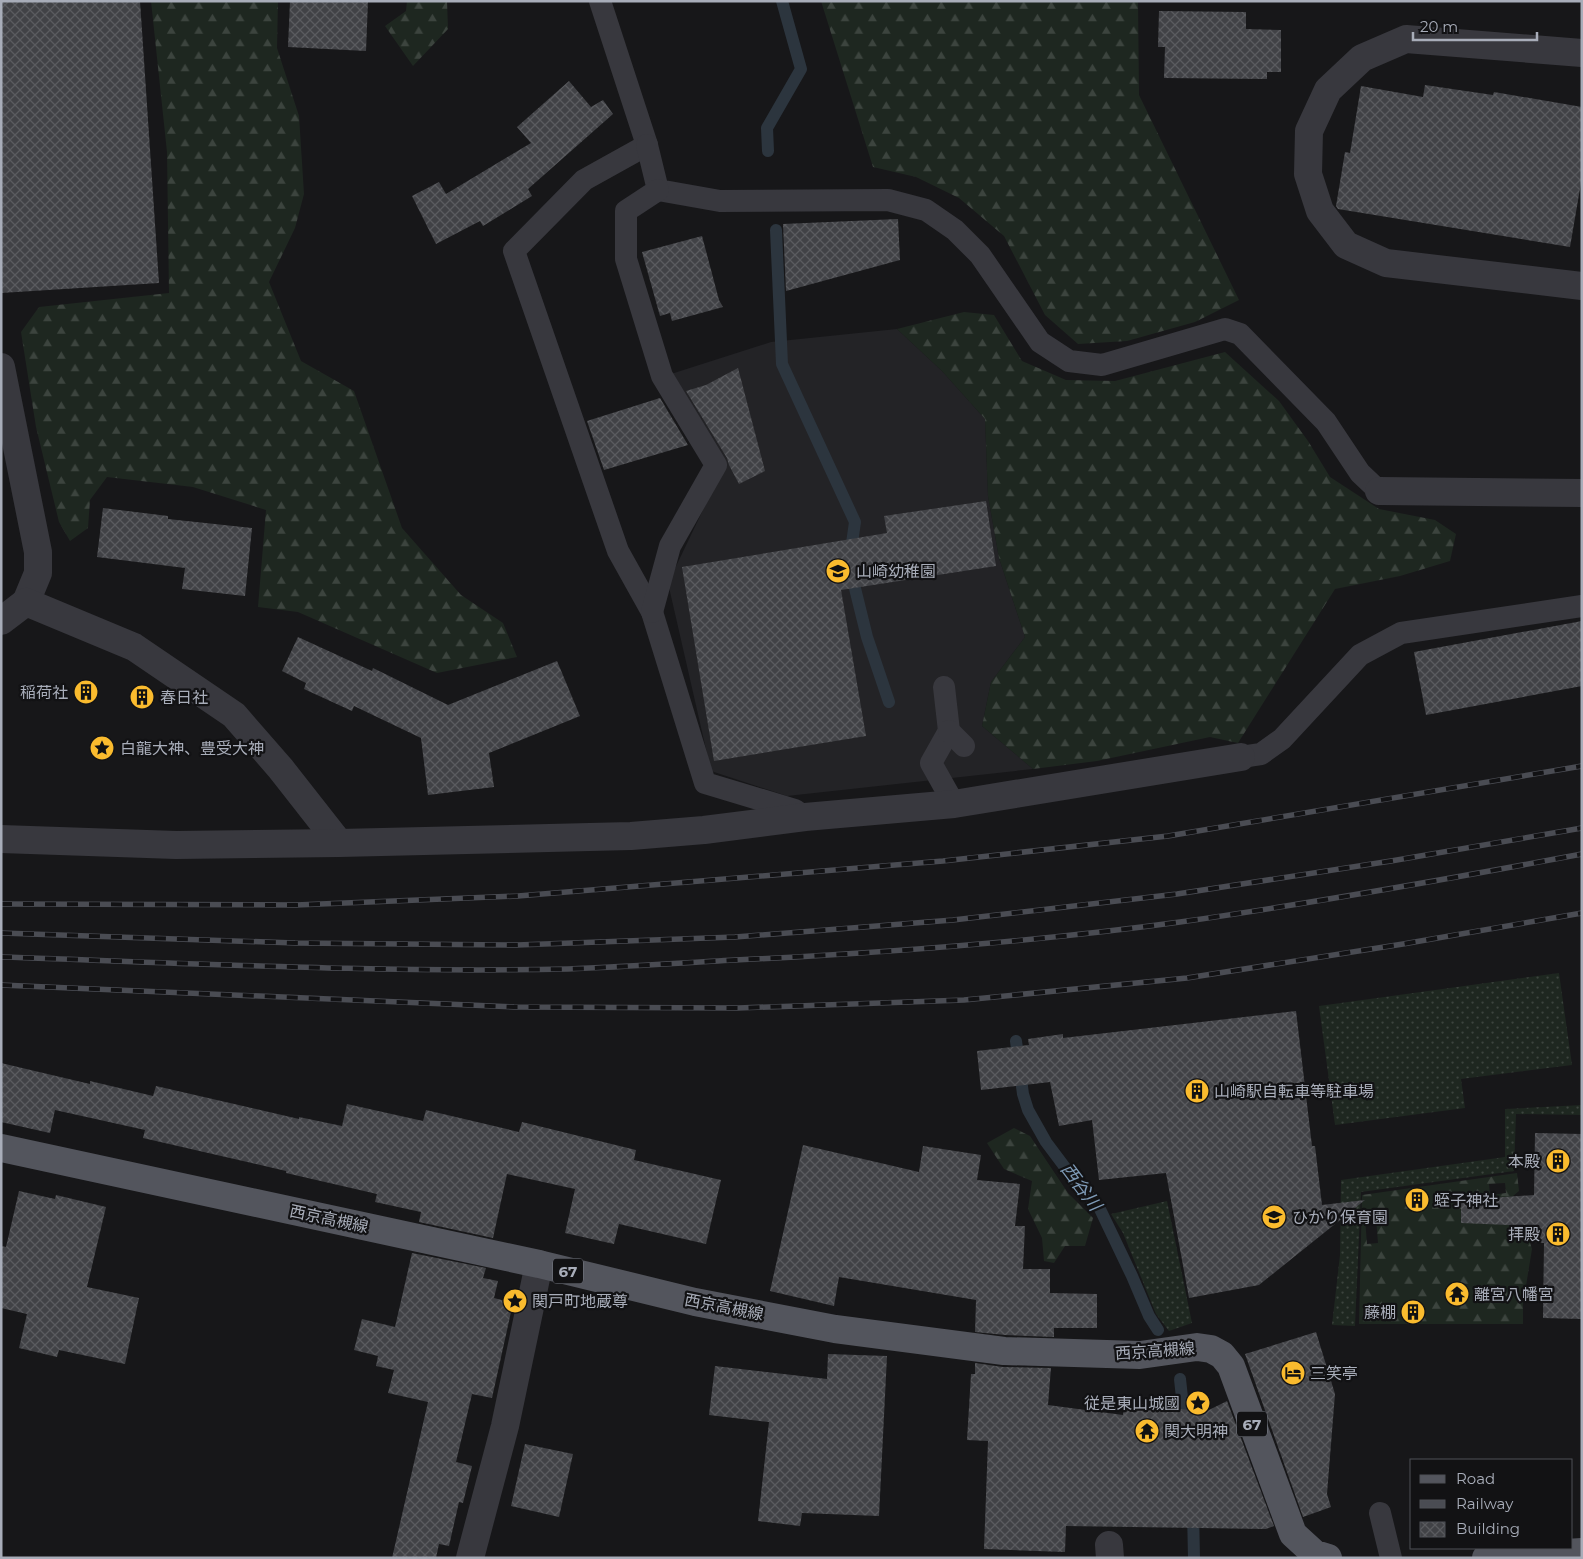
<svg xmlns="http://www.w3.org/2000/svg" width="1583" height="1559" viewBox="0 0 1583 1559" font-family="Montserrat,'Noto Sans JP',sans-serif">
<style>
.built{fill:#232326}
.grass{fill:url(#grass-dots)}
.forest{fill:url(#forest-firs);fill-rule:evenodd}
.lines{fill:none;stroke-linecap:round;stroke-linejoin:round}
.stream{stroke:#2c353e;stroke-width:12}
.building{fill:url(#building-cross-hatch)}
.lane{stroke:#38383e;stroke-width:22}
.street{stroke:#38383e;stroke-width:28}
.primary{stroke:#53555d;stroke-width:28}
.rail-casing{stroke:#4a4c53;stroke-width:5.5}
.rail{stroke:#121214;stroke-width:4;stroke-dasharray:11;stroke-linecap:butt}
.labels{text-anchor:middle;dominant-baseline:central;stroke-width:4.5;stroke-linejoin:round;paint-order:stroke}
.shield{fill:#121214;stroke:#7b7e88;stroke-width:1}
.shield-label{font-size:15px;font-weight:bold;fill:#a8adb9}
.poi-label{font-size:16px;fill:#a8adb9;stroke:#121214;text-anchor:start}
.street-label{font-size:16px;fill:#a8adb9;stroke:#121214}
.water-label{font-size:18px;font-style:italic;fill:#7e9ab6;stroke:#121214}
</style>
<defs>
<pattern id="grass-dots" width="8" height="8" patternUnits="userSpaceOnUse" patternTransform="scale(1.25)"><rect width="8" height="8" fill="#1e2720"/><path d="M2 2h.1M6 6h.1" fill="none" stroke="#3c443e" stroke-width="1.8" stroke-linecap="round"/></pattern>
<pattern id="forest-firs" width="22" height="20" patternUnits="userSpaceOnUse" patternTransform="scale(1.25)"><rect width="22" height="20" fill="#1e2720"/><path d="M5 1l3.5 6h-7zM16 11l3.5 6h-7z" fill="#3c443e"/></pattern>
<pattern id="building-cross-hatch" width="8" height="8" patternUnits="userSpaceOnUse" patternTransform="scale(1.25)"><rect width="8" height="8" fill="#414246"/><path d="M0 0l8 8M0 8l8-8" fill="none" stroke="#5a5b5f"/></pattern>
</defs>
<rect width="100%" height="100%" fill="#171719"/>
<path class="built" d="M 897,329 L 942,371 L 985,419 L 988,496 L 999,558 L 1025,637 L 991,682 L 982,726 L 1033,769 L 787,796 L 711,771 L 668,583 L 724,466 L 671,374 L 771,342 Z"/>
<g class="grass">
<path d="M 1559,973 L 1572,1065 L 1461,1079 L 1465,1108 L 1335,1125 L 1319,1006 Z"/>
<path d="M 1582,1105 L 1582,1115 L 1516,1114 L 1514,1171 L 1361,1192 L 1355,1326 L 1332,1325 L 1340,1255 L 1341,1180 L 1505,1157 L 1505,1109 Z"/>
<path d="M 1167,1201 L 1192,1323 L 1169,1331 L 1156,1314 L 1123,1233 L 1111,1214 Z"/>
</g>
<g class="forest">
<path d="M 151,1 L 278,1 L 277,48 L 299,116 L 304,194 L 295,228 L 269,282 L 301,361 L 354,391 L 402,528 L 461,595 L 503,623 L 517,657 L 437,673 L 298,612 L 258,607 L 266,510 L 193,487 L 107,477 L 90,500 L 88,528 L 70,541 L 59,522 L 36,427 L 21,332 L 39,307 L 169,293 L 167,152 Z"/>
<path d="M 407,1 L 447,1 L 448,29 L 413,66 L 385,26 L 406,11 Z"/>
<path d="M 821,1 L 1138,1 L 1139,95 L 1239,300 L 1195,322 L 1127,341 L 1078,344 L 1045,315 L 1004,236 L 959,198 L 916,177 L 873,167 Z"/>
<path d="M 964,312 L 994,315 L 1022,361 L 1066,380 L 1115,381 L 1225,352 L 1279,401 L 1308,441 L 1330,477 L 1379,509 L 1435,520 L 1456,534 L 1450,561 L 1400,576 L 1335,589 L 1238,743 L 1210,737 L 1097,761 L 1033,769 L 982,726 L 991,682 L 1025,637 L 999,558 L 988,496 L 985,419 L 942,371 L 897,329 Z"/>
<path d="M 1014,1128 L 1030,1136 L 1068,1193 L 1093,1218 L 1085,1246 L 1065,1246 L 1054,1263 L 1044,1261 L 1042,1238 L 1028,1209 L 1032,1181 L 1004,1169 L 987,1143 Z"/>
<path d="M 1517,1173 L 1519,1191 L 1513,1196 L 1512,1233 L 1527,1233 L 1532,1249 L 1523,1304 L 1523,1324 L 1359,1324 L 1362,1195 ZM 1505,1183 L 1506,1193 L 1490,1195 L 1489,1184 ZM 1376,1218 L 1378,1243 L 1367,1244 L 1365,1219 Z"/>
</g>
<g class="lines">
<g class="stream">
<path d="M 768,151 L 767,128 L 801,69 L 782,1"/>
<path d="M 776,230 L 782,364 L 855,522 L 849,564 L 867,637 L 889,702"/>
<path d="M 1016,1041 L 1023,1094 L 1028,1110 L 1046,1142 L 1079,1186 L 1099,1207 L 1132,1276 L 1149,1316 L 1158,1330"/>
<path d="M 1180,1379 L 1185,1426"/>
<path d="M 1193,1511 L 1194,1558"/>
</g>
</g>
<g class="building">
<path d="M 1,1 L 140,1 L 159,283 L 1,293 Z"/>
<path d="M 290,1 L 368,1 L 366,51 L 288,47 Z"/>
<path d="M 1159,11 L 1246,12 L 1246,29 L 1281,30 L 1281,72 L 1267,72 L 1267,79 L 1164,78 L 1165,47 L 1158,47 Z"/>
<path d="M 569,81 L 591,107 L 603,100 L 613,114 L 528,189 L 532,196 L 483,226 L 480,221 L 436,244 L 412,196 L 439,182 L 446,194 L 531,143 L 517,127 Z"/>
<path d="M 1425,85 L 1493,95 L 1494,92 L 1582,107 L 1582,177 L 1570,247 L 1338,209 L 1336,206 L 1345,152 L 1350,153 L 1361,86 L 1423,97 Z"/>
<path d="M 898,219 L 900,260 L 786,291 L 783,224 Z"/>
<path d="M 702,236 L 719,300 L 723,307 L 672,321 L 670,313 L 660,316 L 642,252 Z"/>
<path d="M 738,368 L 765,471 L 739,484 L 729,465 L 727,458 L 686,391 L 706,385 Z"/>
<path d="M 660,398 L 688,445 L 604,470 L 587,421 Z"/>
<path d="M 986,501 L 996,566 L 841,590 L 866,736 L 714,761 L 682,567 L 887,533 L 884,516 Z"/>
<path d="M 103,508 L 168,516 L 168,519 L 252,528 L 245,596 L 182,589 L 185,568 L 97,557 Z"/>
<path d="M 1582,621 L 1582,686 L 1426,715 L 1414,652 Z"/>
<path d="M 298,637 L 372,671 L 373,668 L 448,705 L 557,661 L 580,716 L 489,753 L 494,787 L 428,795 L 421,738 L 354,706 L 352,711 L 304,689 L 306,683 L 282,671 Z"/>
<path d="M 1296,1011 L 1312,1146 L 1315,1146 L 1322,1205 L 1365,1200 L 1259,1285 L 1189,1298 L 1166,1173 L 1099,1180 L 1092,1120 L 1059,1126 L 1050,1082 L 981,1090 L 977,1051 L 1029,1045 L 1028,1039 L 1063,1034 L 1063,1038 Z"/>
<path d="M 1,1063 L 90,1084 L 90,1081 L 153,1096 L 156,1086 L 299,1119 L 299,1117 L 342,1126 L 347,1104 L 423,1121 L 426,1110 L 519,1132 L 522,1122 L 636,1150 L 634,1160 L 721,1180 L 706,1244 L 619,1224 L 614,1244 L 565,1233 L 575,1189 L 507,1174 L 493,1238 L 419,1222 L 421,1212 L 375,1202 L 377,1194 L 286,1173 L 286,1171 L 143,1138 L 145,1130 L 55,1110 L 50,1133 L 1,1122 Z"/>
<path d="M 1535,1133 L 1582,1134 L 1582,1319 L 1543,1318 L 1544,1243 L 1534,1242 L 1535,1226 L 1461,1223 L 1461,1200 L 1534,1195 Z"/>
<path d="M 803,1145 L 919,1172 L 923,1146 L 981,1155 L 977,1180 L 1020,1184 L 1015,1226 L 1025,1226 L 1023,1269 L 1050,1269 L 1050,1293 L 1097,1294 L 1097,1328 L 1054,1328 L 1054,1337 L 1005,1335 L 975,1332 L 976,1300 L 839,1277 L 834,1306 L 770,1291 Z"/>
<path d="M 19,1191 L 55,1199 L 56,1195 L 106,1207 L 87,1287 L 139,1298 L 125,1364 L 59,1350 L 57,1357 L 19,1348 L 27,1314 L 1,1308 L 1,1246 L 6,1247 Z"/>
<path d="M 412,1253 L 486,1268 L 483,1278 L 498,1281 L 494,1298 L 513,1303 L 492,1398 L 472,1394 L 456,1462 L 472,1466 L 463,1503 L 459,1502 L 449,1546 L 439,1544 L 436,1558 L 392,1558 L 428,1402 L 388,1393 L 394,1370 L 376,1366 L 378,1356 L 354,1350 L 362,1319 L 395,1327 Z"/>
<path d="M 1316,1332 L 1335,1394 L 1327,1494 L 1331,1507 L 1303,1517 L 1245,1354 Z"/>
<path d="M 828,1354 L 887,1356 L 879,1516 L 802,1513 L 800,1526 L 758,1521 L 769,1422 L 709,1415 L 715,1366 L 827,1379 Z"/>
<path d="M 975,1363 L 1003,1367 L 1051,1368 L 1048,1405 L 1123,1415 L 1125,1402 L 1205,1412 L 1227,1401 L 1274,1526 L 1266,1529 L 1066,1526 L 1065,1552 L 984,1549 L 988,1441 L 967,1440 L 971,1374 L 975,1374 Z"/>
<path d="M 525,1444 L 573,1454 L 559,1517 L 511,1506 Z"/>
</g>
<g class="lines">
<g class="lane">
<path d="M 600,1 L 647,145 L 584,180 L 514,251 L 618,551 L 652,612 L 705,783 L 795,810 L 805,817"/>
<path d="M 647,145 L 658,190 L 720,201 L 888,200 L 926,210 L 955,230 L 980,255 L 1040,342 L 1069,361 L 1102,365 L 1225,329 L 1240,334 L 1326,422 L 1360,473 L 1379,491"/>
<path d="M 652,612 L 670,546 L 716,465 L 662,376 L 626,259 L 626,211 L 658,190"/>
<path d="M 944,687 L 949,731 L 931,763 L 954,804"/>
<path d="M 949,731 L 964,746"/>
<path d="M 1241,757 L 1261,754 L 1282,739 L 1360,655 L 1401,633 L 1582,606"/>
<path d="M 1380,1513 L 1391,1558"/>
</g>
<g class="street">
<path d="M 1582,53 L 1406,39 L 1362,58 L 1328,90 L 1309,131 L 1308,174 L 1320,211 L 1346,245 L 1386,263 L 1582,286"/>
<path d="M 1,367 L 38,552 L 38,573 L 26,602"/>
<path d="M 1379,491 L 1582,493"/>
<path d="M 1,621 L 26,602 L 134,647 L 234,715 L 281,769 L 339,843"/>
<path d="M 1,839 L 176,845 L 339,843 L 631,836 L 704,830 L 805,817 L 954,804 L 1241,757"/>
<path d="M 1109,1545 L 1110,1558"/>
<path d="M 470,1558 L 505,1426 L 539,1264"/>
</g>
<g class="primary">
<path d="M 1,1148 L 539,1264 L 695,1302 L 835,1329 L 1004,1351 L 1140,1355 L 1197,1347 L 1211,1349 L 1222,1355 L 1231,1366 L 1293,1534 L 1315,1554 L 1328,1558"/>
<path d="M 1486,1558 L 1582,1552"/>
</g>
<defs>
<g id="rail">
<path d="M 1,904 L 296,905 L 518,896 L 943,861 L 1168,836 L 1582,766"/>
<path d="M 1,933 L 295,943 L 517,945 L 735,937 L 953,920 L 1177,894 L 1391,861 L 1582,828"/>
<path d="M 1,957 C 190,963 379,973 568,969 C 624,967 679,963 735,960 C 884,953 1033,942 1180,922 C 1315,903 1448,879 1582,854"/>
<path d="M 1,985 L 514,1007 L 738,1008 L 964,1000 L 1187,978 L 1403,944 L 1582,913"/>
</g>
</defs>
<use href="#rail" class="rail-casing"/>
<use href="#rail" class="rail"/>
</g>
<defs>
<symbol id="school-disc" viewBox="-11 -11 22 22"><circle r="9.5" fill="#fabb2e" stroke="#121214"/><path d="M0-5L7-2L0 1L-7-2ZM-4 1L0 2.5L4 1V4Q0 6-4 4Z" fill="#111"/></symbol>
<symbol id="building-disc" viewBox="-11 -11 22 22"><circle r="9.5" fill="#fabb2e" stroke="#121214"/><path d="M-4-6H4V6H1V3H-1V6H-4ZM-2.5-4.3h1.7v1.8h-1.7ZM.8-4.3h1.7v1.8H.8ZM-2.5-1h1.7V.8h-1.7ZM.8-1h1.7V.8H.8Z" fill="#111"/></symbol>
<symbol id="sight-disc" viewBox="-11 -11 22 22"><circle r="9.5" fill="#fabb2e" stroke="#121214"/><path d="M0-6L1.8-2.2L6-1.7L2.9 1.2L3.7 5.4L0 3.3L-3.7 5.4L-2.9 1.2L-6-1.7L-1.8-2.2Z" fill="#111"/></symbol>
<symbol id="temple-disc" viewBox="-11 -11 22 22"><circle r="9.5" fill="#fabb2e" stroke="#121214"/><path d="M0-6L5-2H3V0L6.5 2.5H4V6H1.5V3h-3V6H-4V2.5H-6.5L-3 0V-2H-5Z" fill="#111"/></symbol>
<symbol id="hotel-disc" viewBox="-11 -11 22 22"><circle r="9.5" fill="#fabb2e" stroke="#121214"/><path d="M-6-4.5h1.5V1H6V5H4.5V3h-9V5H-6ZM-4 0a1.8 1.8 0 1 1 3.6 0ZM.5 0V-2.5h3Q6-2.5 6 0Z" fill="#111"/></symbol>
</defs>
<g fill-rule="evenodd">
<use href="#school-disc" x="824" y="557" width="28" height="28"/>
<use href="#building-disc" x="72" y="678" width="28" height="28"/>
<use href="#building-disc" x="128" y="683" width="28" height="28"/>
<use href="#sight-disc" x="88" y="734" width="28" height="28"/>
<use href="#building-disc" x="1183" y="1077" width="28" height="28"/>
<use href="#building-disc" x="1544" y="1147" width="28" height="28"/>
<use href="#building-disc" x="1403" y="1186" width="28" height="28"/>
<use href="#school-disc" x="1260" y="1203" width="28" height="28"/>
<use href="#building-disc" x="1544" y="1220" width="28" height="28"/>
<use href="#temple-disc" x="1443" y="1280" width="28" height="28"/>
<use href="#sight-disc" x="501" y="1287" width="28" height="28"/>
<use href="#building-disc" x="1399" y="1298" width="28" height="28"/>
<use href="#hotel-disc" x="1279" y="1359" width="28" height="28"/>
<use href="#sight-disc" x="1184" y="1389" width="28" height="28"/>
<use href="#temple-disc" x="1133" y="1417" width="28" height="28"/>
</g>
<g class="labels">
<g class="shield">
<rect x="553" y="1258.5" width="30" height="25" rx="4"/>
<rect x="1237" y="1411.5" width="30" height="25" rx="4"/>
</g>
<g class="shield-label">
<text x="568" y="1271">67</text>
<text x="1252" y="1424">67</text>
</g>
<g class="poi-label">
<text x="856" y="571">山崎幼稚園</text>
<text x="68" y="692" text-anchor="end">稲荷社</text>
<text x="160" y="697">春日社</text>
<text x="120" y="748">白龍大神、豊受大神</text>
<text x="1214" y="1091">山崎駅自転車等駐車場</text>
<text x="1540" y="1161" text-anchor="end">本殿</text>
<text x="1434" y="1200">蛭子神社</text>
<text x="1292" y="1217">ひかり保育園</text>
<text x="1540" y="1234" text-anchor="end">拝殿</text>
<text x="1474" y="1294">離宮八幡宮</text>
<text x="532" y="1301">関戸町地蔵尊</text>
<text x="1396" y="1312" text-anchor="end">藤棚</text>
<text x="1310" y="1373">三笑亭</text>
<text x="1180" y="1403" text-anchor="end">従是東山城國</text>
<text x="1164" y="1431">関大明神</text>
</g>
<g class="street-label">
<text transform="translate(329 1219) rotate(12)">西京高槻線</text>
<text transform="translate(724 1307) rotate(11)">西京高槻線</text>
<text transform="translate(1155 1351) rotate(-4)">西京高槻線</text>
</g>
<g class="water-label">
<text transform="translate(1081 1187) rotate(53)">西谷川</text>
</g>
</g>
<rect width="1583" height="1559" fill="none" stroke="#a8adb9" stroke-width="5"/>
<rect x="1410" y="1459" width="162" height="90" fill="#121214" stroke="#4e5056"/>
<rect x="1420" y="1475" width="25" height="8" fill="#53555d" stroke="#4e5056"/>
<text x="1456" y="1484" font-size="15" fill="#a8adb9">Road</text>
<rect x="1420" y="1500" width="25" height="8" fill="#4a4c53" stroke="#4e5056"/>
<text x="1456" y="1509" font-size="15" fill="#a8adb9">Railway</text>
<rect x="1420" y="1522" width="25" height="15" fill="url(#building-cross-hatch)" stroke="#4e5056"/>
<text x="1456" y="1534" font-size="15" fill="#a8adb9">Building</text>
<path d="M1413 32v8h124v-8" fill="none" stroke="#a8adb9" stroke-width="2.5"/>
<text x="1420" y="32" font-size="15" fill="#a8adb9" stroke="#121214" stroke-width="4" paint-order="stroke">20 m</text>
</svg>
